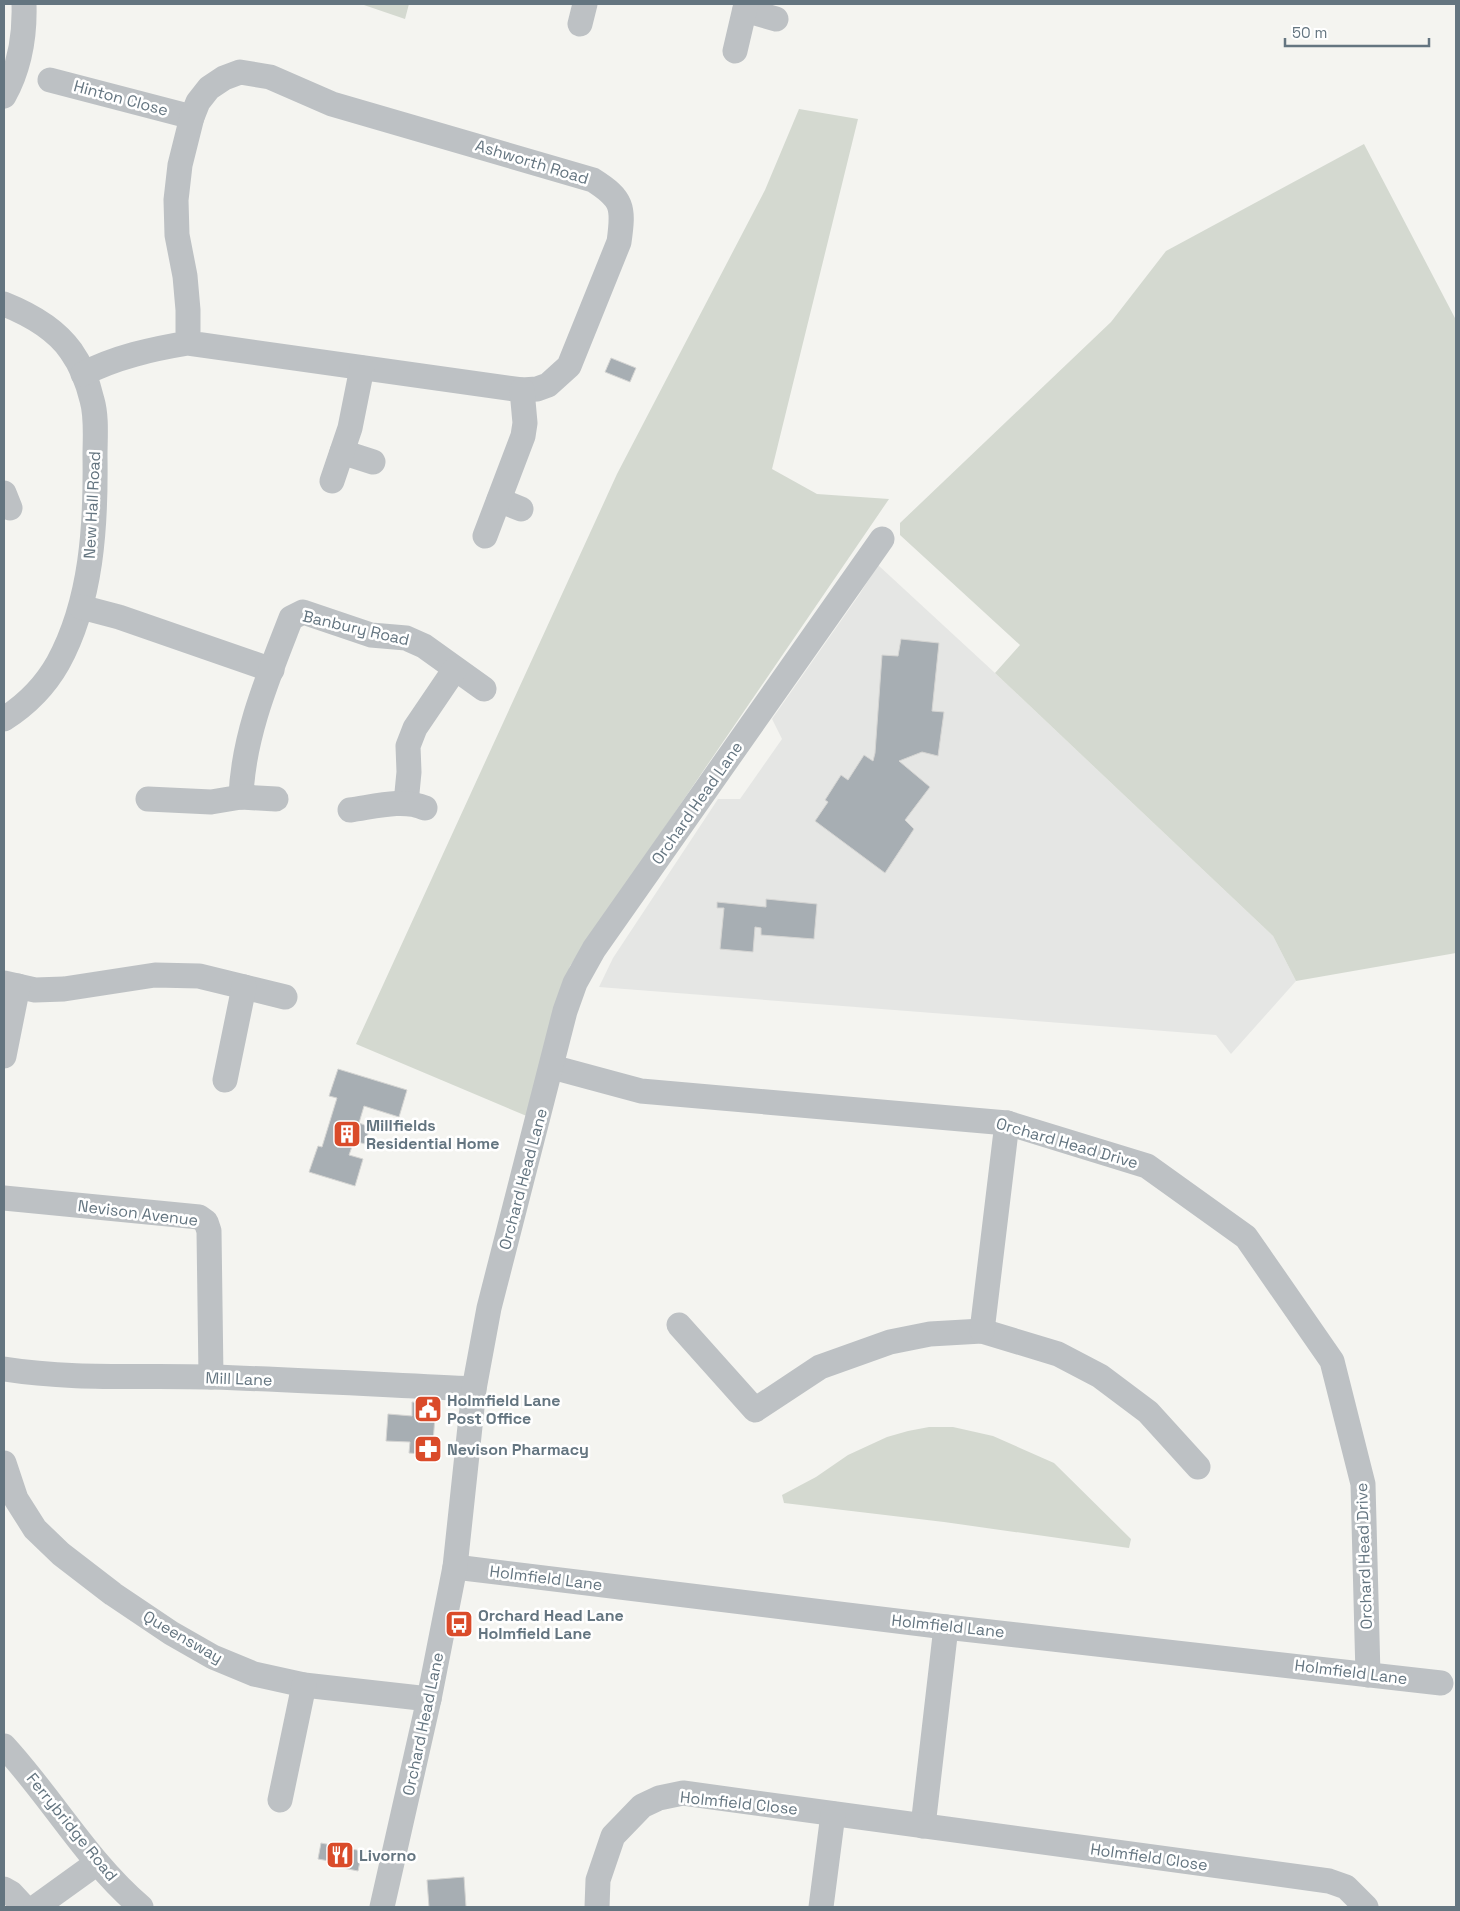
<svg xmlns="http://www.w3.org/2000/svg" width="1460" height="1911" viewBox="0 0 1460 1911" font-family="'Space Grotesk',sans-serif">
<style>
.built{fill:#e5e6e4}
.green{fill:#d4d9d0}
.building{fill:#a7aeb3;stroke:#d5d5d3}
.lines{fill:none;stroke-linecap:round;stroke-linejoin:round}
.minor{stroke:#bdc1c4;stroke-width:25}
.labels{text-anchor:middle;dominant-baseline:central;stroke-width:5;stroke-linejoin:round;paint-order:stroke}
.street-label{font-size:16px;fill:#647580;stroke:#fff}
.poi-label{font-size:16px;font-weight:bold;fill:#647580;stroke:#fff;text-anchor:start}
</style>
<rect width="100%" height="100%" fill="#f4f4f0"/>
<path class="built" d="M 878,565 L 995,673 L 1273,936 L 1296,981 L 1231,1054 L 1216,1035 L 599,987 L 613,958 L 718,799 L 740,799 L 782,739 L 772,719 L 859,595 Z"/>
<g class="green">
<path d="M 361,4 L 409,4 L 405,19 Z"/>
<path d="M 799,109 L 858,119 L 772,469 L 817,494 L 889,499 L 570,966 L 529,1117 L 356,1044 L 617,474 L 765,190 Z"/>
<path d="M 1364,144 L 1456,320 L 1456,953 L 1296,981 L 1273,936 L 995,673 L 1020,645 L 900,535 L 900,523 L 1111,322 L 1166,251 Z"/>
<path d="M 929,1427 L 953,1427 L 993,1436 L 1054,1463 L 1131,1539 L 1129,1548 L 944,1522 L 784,1503 L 782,1495 L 816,1477 L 848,1455 L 887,1437 L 908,1431 Z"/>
</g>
<g class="building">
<path d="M 611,358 L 636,368 L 630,382 L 605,372 Z"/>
<path d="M 901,639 L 939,643 L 932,711 L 944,712 L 938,756 L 922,752 L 899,761 L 930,787 L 905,820 L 914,829 L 885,873 L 815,821 L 828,802 L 825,800 L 841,775 L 848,780 L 864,755 L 873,761 L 875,753 L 882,655 L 898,656 Z"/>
<path d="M 766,899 L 817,904 L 814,939 L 761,935 L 761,928 L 755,927 L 753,952 L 720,949 L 724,908 L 717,908 L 717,902 L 766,907 Z"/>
<path d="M 338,1069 L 407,1090 L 399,1117 L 364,1106 L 359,1123 L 370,1127 L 365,1144 L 354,1141 L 349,1155 L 363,1159 L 355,1186 L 309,1172 L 318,1146 L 322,1147 L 337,1098 L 329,1096 Z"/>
<path d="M 412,1402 L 436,1404 L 432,1455 L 409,1453 L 410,1442 L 386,1441 L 388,1414 L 412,1416 Z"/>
<path d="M 321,1843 L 362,1851 L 358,1871 L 328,1865 L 329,1861 L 318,1859 Z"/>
<path d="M 464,1877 L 466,1907 L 419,1907 L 429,1907 L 427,1880 Z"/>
</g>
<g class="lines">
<g class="minor">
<path d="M 745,10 L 776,19"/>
<path d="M 580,24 L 585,4"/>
<path d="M 735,51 L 746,4"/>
<path d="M 50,80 L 192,117"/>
<path d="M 4,96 C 20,67 25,36 24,4"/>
<path d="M 4,304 C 29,314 55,328 71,351 C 81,365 88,383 92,400 C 97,417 95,438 95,456 C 96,525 92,601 58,663 C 45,686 26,705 4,719"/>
<path d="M 83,374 C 116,357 152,349 188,343 L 522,390 L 537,389 L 548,385 L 569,366 L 619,242 C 624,207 623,199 593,180 L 332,104 L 270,77 L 240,72 L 224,78 L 209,88 L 198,102 L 192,117 L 180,165 L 176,200 L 177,235 L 185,276 L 188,310 L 188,343"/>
<path d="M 342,452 L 373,462"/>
<path d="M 332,481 L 350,428 L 362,368"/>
<path d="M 4,493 L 10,508"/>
<path d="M 499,500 L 521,509"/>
<path d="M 485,536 L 523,436 L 525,423 L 522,390"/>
<path d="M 81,607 L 119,617 L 272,670"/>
<path d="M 241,797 C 243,735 269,675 291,618 L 303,612 L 371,635 L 406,638 L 424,646 L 484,689"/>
<path d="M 148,799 L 211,802 L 241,797 L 276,799"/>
<path d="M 406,803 L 409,772 L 408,746 L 415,728 L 455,669"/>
<path d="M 350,810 C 373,807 403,798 425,808"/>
<path d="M 4,983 L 35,990 L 64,989 L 155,975 L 199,976 L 285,997"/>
<path d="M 4,1056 L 18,986"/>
<path d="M 552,1067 L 641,1091 L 1007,1123 L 1147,1166 L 1246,1237 L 1332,1361 L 1363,1484 L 1368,1675"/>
<path d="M 225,1080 L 244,987"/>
<path d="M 4,1198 L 199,1217 L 206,1222 L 209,1231 L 211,1377"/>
<path d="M 679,1325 L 755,1410 L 820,1367 L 890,1342 L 930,1334 L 982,1331 L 1058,1354 L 1100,1376 L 1148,1412 L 1198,1467"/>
<path d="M 982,1331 L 1007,1123"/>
<path d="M 4,1369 C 73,1380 143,1375 212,1377 C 300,1380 387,1385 474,1389"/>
<path d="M 4,1463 L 16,1499 L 35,1529 L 61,1554 L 113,1594 L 171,1633 L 213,1657 L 254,1674 L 304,1685 L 429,1699"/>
<path d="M 455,1567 L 946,1627 L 1441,1683"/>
<path d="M 4,1746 C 52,1798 87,1861 141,1907"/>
<path d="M 280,1800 L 304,1685"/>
<path d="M 923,1826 L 946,1627"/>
<path d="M 4,1889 L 11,1893 L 24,1907"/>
<path d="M 36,1907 L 97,1863"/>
<path d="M 382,1907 L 429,1699 L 455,1567 L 474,1389 L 489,1308 L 565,1011 L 575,983 L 594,949 L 882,539"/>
<path d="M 597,1907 L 598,1880 L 613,1836 L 642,1806 L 659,1798 L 683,1793 L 1329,1881 L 1346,1887 L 1366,1907"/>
<path d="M 821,1907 L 833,1814"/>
</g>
</g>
<defs>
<symbol id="building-square" viewBox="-11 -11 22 22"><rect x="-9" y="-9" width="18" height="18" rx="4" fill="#da4b2a" stroke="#fff"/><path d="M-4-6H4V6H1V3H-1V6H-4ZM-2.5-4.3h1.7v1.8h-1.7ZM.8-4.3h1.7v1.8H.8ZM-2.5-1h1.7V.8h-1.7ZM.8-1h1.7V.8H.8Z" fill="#fff"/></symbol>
<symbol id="civic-square" viewBox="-11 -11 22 22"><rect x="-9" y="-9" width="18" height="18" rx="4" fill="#da4b2a" stroke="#fff"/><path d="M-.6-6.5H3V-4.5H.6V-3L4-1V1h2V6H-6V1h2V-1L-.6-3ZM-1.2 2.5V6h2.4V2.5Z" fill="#fff"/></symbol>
<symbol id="pharmacy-square" viewBox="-11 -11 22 22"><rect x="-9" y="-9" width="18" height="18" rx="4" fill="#da4b2a" stroke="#fff"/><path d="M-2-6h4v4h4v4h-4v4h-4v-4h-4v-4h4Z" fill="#fff"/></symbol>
<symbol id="bus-square" viewBox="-11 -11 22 22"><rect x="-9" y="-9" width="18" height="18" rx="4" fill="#da4b2a" stroke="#fff"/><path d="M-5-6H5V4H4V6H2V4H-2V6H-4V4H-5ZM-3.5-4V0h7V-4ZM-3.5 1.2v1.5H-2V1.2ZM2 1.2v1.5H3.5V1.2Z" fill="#fff"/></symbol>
<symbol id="restaurant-square" viewBox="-11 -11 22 22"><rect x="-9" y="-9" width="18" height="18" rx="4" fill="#da4b2a" stroke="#fff"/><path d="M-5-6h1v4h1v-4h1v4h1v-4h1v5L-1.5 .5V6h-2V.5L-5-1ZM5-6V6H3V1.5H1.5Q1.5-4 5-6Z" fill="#fff"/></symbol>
</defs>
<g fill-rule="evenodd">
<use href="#building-square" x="331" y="1118" width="32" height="32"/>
<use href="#civic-square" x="412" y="1393" width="32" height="32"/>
<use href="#pharmacy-square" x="412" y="1433" width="32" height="32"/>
<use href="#bus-square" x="443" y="1608" width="32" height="32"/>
<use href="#restaurant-square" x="324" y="1839" width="32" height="32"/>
</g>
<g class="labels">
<g class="street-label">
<text transform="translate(121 98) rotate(15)">Hinton Close</text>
<text transform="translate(532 162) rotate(17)">Ashworth Road</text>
<text transform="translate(92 505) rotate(-87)">New Hall Road</text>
<text transform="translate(356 628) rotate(13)">Banbury Road</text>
<text transform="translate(697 803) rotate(-55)">Orchard Head Lane</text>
<text transform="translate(1067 1143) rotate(16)">Orchard Head Drive</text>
<text transform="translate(523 1179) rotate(-75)">Orchard Head Lane</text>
<text transform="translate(138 1213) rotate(7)">Nevison Avenue</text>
<text transform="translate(239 1379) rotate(2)">Mill Lane</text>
<text transform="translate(1364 1556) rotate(-92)">Orchard Head Drive</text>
<text transform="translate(546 1578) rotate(7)">Holmfield Lane</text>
<text transform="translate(948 1626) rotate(6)">Holmfield Lane</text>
<text transform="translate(183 1637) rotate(30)">Queensway</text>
<text transform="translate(1351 1672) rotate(7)">Holmfield Lane</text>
<text transform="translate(423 1724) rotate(-78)">Orchard Head Lane</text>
<text transform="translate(739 1803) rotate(6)">Holmfield Close</text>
<text transform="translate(72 1827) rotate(51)">Ferrybridge Road</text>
<text transform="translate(1149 1857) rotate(8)">Holmfield Close</text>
</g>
<g class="poi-label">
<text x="366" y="1125">Millfields<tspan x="366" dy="18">Residential Home</tspan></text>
<text x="447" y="1400">Holmfield Lane<tspan x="447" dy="18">Post Office</tspan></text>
<text x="447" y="1449">Nevison Pharmacy</text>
<text x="478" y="1615">Orchard Head Lane<tspan x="478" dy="18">Holmfield Lane</tspan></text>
<text x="359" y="1855">Livorno</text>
</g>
</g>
<rect width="1460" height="1911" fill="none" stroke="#647580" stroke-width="10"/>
<path d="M1285 38v8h144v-8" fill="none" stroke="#647580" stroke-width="2.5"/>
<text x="1292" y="38" font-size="15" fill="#647580" stroke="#ffffff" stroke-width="4" paint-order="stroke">50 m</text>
</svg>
